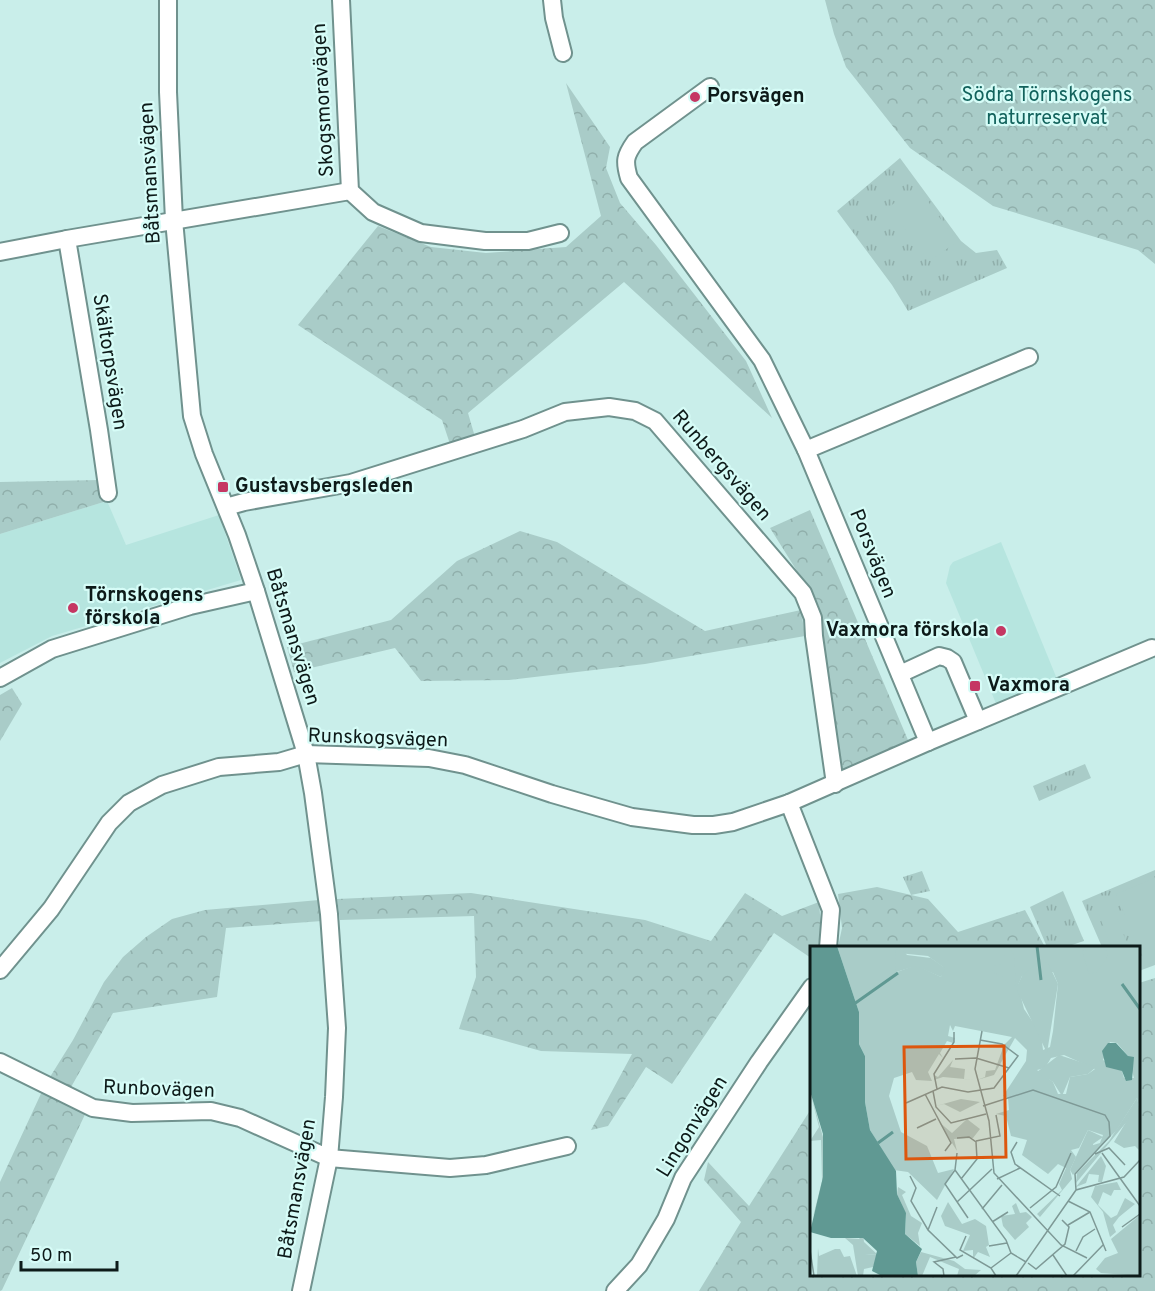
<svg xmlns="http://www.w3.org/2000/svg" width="1155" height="1291" viewBox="0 0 1155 1291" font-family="Overpass,sans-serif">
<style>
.built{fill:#b6e5df}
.grass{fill:url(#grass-tufts)}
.forest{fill:url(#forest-crowns)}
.pitch{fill:#a9ccc8}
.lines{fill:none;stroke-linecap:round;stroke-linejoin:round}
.minor-casing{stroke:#70928e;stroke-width:20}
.minor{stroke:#fff;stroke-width:16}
.poi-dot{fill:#c53763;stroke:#d6fcf7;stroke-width:2}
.labels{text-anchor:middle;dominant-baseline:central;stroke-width:4.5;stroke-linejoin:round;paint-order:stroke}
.park-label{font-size:20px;fill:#12625c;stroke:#d6fcf7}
.poi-label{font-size:20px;font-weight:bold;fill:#0d1a19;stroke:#d6fcf7;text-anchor:start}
.street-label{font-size:20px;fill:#0d1a19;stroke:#d6fcf7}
.inset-river{fill:none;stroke:#609993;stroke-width:3}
.inset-road{fill:none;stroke:#7e9996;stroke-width:1.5}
.view{fill:#dd560d;fill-opacity:0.15;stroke:#dd560d;stroke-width:3}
.inset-edge{fill:none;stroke:#0d1a19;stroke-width:3}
</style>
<defs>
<pattern id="grass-tufts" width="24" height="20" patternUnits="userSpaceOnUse" patternTransform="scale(1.5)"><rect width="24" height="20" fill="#a9ccc8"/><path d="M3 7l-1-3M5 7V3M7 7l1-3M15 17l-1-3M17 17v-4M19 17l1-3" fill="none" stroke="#90afab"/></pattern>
<pattern id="forest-crowns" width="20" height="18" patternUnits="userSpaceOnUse" patternTransform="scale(1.5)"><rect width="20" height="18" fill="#a9ccc8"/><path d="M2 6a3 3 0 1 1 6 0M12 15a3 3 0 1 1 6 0" fill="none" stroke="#90afab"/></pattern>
</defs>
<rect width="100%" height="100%" fill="#c9eeea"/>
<g class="built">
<path d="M 107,501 L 126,545 L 219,515 L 241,580 L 52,636 L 0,663 L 0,534 Z"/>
<path d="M 1001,542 L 1057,679 L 997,706 L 946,583 L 950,566 L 953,562 Z"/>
</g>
<g class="grass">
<path d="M 900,158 L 961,241 L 976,253 L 997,250 L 1007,268 L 908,311 L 892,285 L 837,211 Z"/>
<path d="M 1085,764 L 1091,778 L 1039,801 L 1033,786 Z"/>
<path d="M 1155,870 L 1155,965 L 1139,971 L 1138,948 L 1102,947 L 1082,901 Z"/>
<path d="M 922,871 L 930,891 L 911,895 L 903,877 Z"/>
<path d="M 1063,891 L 1084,941 L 1066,947 L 1047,947 L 1030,907 Z"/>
</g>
<g class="forest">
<path d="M 825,0 L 1155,0 L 1155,264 L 1138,250 L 993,206 L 910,148 L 846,67 L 834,34 Z"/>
<path d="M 566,83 L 610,147 L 606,168 L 620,203 L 656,245 L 746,361 L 772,418 L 624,282 L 468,413 L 475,437 L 450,444 L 442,420 L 298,325 L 378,226 L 431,247 L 486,253 L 566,247 L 601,216 Z"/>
<path d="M 99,480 L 107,501 L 0,534 L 0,482 Z"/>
<path d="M 810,510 L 908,740 L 836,774 L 819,606 L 770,528 Z"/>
<path d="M 520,531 L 557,542 L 705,631 L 801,610 L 805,636 L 645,664 L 509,680 L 421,681 L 395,648 L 294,672 L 287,647 L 391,620 L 457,561 Z"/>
<path d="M 12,688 L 22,704 L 0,741 L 0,695 Z"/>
<path d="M 877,887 L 928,899 L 958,932 L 1025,910 L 1045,947 L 838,947 L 842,928 L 838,894 Z"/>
<path d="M 471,893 L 645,920 L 711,941 L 745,893 L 782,916 L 819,902 L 821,927 L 818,947 L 812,948 L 811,958 L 774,933 L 672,1084 L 646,1067 L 608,1126 L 591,1130 L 632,1054 L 541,1051 L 477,1033 L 459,1029 L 476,977 L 474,916 L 340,920 L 337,899 Z"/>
<path d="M 319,900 L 322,921 L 226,928 L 217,997 L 113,1013 L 66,1096 L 89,1106 L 2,1290 L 0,1291 L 0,1182 L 45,1085 L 73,1040 L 104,982 L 123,957 L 146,937 L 172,919 L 205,910 Z"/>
<path d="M 1155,978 L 1155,1291 L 699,1291 L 741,1222 L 704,1180 L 708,1162 L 749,1206 L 811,1109 L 812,1274 L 1138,1274 L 1139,983 Z"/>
</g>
<g class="pitch">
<path d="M 917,186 L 957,242 L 929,261 L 889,207 Z"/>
<path d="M 1155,878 L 1155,961 L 1146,965 L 1116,894 Z"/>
<path d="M 1114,910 L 1128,946 L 1111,947 L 1099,915 Z"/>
</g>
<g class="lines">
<defs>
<g id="minor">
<path d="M 168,0 L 168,92 L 174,220 L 192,416 L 204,454 L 237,535 L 256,591 L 306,754 L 313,793 L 329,914 L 337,1028 L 334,1097 L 329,1158 L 301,1291"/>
<path d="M 341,0 L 350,191 L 373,212 L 421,233 L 485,241 L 528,241 L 560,233"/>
<path d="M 552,0 L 554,18 L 563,53"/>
<path d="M 710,87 L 635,142 C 625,156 624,161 629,178 L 762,360 L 806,450 L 928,742"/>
<path d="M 0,252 L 67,239"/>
<path d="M 806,450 L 1029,357"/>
<path d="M 108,493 L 99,430 L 67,239 L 350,191"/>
<path d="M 226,507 L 244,502 L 351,483 L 523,429 L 565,412 L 609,407 L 635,411 L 655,421 L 803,593 L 813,618 L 814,636 L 835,784"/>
<path d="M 900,674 L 939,656 L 947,658 L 953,662 L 978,721"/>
<path d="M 0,678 L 52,649 L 190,606 L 256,591"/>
<path d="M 789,803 L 831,910 L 828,948"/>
<path d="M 0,970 L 51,909 L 109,823 L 129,803 L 162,785 L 219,767 L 279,762 L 306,754 L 429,758 L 465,765 L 552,794 L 632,817 L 693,825 L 714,825 L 733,822 L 789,803 L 928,742 L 1152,648"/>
<path d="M 0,1062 L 93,1108 L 132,1113 L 211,1111 L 240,1118 L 329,1158 L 450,1168 L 486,1165 L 567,1146"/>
<path d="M 615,1291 L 639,1265 L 666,1219 L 683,1178 L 759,1062 L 812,987"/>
</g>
</defs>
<use href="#minor" class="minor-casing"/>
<use href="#minor" class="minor"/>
</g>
<g class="poi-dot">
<circle cx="695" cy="97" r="6"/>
<rect x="217" y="481" width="12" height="12" rx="3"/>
<circle cx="73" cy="608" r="6"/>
<circle cx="1001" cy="631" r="6"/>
<rect x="969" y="680" width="12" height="12" rx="3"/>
</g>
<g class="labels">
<g class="park-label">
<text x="1047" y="96">Södra Törnskogens<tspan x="1047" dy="23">naturreservat</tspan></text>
</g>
<g class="poi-label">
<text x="707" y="97">Porsvägen</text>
<text x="235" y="487">Gustavsbergsleden</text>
<text x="85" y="596">Törnskogens<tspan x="85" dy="23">förskola</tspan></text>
<text x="989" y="631" text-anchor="end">Vaxmora förskola</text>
<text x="987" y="686">Vaxmora</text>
</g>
<g class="street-label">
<text transform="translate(324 100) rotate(-93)">Skogsmoravägen</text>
<text transform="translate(151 173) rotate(-93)">Båtsmansvägen</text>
<text transform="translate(109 362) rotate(81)">Skältorpsvägen</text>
<text transform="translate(721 466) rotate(49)">Runbergsvägen</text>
<text transform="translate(872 554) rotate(68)">Porsvägen</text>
<text transform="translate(292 637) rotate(73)">Båtsmansvägen</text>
<text transform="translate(378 739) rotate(2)">Runskogsvägen</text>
<text transform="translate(159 1090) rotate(2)">Runbovägen</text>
<text transform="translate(693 1127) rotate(-58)">Lingonvägen</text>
<text transform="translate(298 1189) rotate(-80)">Båtsmansvägen</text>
</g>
</g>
<g transform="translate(810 946)">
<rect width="330" height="330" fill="#c9eeea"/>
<path d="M 327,152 L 329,161 L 266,237 L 267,227 L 299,195 ZM 278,184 L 293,191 L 283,198 L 284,207 L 263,229 L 260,224 ZM 56,298 L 55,308 L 68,309 L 63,321 L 54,323 L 53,330 L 48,330 L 43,299 Z" fill="#a9ccc8"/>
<path d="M 27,0 L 330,0 L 330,205 L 325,200 L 314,202 L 304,196 L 322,166 L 329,161 L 327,152 L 306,185 L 284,207 L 280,200 L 290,197 L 293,189 L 278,184 L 269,202 L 261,204 L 266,211 L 260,224 L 262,233 L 230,271 L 227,268 L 252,244 L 249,238 L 256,222 L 248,218 L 238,228 L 212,209 L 217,194 L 201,190 L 196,170 L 186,168 L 199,164 L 198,152 L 193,150 L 216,115 L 217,104 L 205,92 L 184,129 L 167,134 L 175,131 L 176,125 L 185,124 L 194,99 L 202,91 L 145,80 L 143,85 L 140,79 L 138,90 L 145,92 L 143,97 L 137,95 L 130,107 L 133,112 L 129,108 L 118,126 L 122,135 L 106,134 L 102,126 L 84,132 L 79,150 L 91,186 L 117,200 L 128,227 L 144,223 L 127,254 L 98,226 L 84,224 L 60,184 L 55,156 L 55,110 L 49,98 L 49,66 ZM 88,7 L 118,10 L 133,21 L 131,31 L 106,19 L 87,26 ZM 243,26 L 248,38 L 243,85 L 240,101 L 233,104 L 231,88 L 214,63 L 208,39 L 212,30 ZM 300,96 L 307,97 L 318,110 L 324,132 L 314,132 L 312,125 L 293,114 ZM 254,109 L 285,123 L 278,128 L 260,131 L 256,148 L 248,148 L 243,136 L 227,124 L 235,122 L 241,112 ZM 143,114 L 140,121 L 155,123 L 154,133 L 166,134 L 133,131 L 124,134 L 124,129 L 128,131 ZM 0,145 L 13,191 L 13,240 L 3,271 L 12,235 L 11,194 L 0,195 L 9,181 ZM 151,153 L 170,156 L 150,166 L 134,158 L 126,160 ZM 157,173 L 170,183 L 163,192 L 144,193 L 147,205 L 129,176 L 142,187 ZM 291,210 L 296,220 L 292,236 L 288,236 L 289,229 L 279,228 L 276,237 L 266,241 ZM 307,236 L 311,244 L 304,244 L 301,250 L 293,246 L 288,259 L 301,272 L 307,269 L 315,252 L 325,258 L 309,271 L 303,279 L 306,286 L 300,291 L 293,266 L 281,251 L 285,240 ZM 88,241 L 96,246 L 92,249 L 101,270 L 112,277 L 108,287 L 110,300 L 95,288 L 96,268 L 87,248 ZM 138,256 L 152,278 L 165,273 L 176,280 L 179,299 L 176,301 L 180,311 L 168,306 L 163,313 L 163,304 L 153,305 L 160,289 L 135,280 L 131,270 ZM 206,257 L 210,267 L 216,266 L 222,271 L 216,277 L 219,281 L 205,294 L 193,280 L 191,270 L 205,268 L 202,260 ZM 330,269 L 330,330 L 291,327 L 286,323 L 295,312 L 308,307 L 301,293 ZM 53,288 L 54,296 L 68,309 L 55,308 L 55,299 L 43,299 L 35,292 L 49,293 ZM 8,302 L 9,310 L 25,303 L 30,303 L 34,311 L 40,310 L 47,330 L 7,330 ZM 111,306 L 144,315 L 155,323 L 171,324 L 164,330 L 147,330 L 149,323 L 120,311 L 112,330 L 108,330 L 106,316 Z" fill="#a9ccc8" fill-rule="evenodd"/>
<path d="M 198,0 L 204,9 L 206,39 L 200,40 L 193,31 L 182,26 L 183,20 L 192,18 ZM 293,1 L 298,7 L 296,14 L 287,26 L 279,28 L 272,5 ZM 92,3 L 97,9 L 121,12 L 135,22 L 131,31 L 106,20 L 86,26 L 85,4 ZM 228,16 L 238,17 L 248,38 L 237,107 L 206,42 L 212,30 ZM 249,109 L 286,121 L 278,128 L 260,131 L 252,150 L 243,136 L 227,126 Z" fill="#a9ccc8"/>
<path d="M 0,0 L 27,0 L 49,66 L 49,98 L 55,110 L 55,156 L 60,184 L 86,225 L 87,248 L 96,267 L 95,288 L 112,303 L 106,316 L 108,330 L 72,330 L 62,325 L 67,305 L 53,292 L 21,292 L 0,286 L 13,231 L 13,188 L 0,145 ZM 298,97 L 306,97 L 318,110 L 324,111 L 322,134 L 316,135 L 312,125 L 296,121 L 292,105 Z" fill="#609993"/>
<path class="inset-river" d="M 227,0 L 231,34M 312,38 L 330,63M 44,58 L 88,27M 68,197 L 83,186"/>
<path class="inset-road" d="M 172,85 L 165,123 L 179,175 L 184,227 L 251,299 L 277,312M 145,113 L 166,112 L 199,122M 127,143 L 124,128 L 144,96 L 144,86M 123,145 L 126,161 L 141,177 L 176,168M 115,148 L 141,197 L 135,205M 96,157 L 132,141 L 158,146 L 184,142 L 208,110 L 192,98 L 170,94M 173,160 L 223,144 L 295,169 L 299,176 L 300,190 L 265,228 L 266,244M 107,182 L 126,173M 147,192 L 159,191 L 166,196 L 167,213 L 151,233M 166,195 L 190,190 L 186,169M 207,196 L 201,206 L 205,218 L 250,250M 147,207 L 145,224 L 196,294 L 201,307 L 216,316M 292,207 L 330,260M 285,208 L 299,202 L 315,219M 145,224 L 135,238 L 158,272M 100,230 L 106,242 L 101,255 L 118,284 L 147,312 L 153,309M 187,233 L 210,222M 258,255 L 280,266 L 296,305M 147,256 L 182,223M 220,262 L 246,241 L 261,207M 172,263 L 192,239M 182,276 L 198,266M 258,279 L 280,266M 312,281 L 330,268M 118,284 L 127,261M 156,290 L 150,304 L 181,322 L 186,330M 179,300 L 197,297M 0,304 L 4,330M 266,305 L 273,291 L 285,283M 243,309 L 257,330M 218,317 L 226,323 L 255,298 L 259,281 L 252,274M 181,322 L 201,307M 134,330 L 133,323 L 124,316 L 146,311M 206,330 L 266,244 L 314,231 L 330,214M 263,330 L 293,299"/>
<path class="view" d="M 194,100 L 196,211 L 96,213 L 94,101 Z"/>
<rect width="330" height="330" class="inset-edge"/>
</g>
<path d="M21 1261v9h96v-9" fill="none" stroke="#0d1a19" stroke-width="3"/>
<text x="30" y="1261" font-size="18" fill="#0d1a19" stroke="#d6fcf7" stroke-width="4.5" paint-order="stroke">50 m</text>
</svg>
